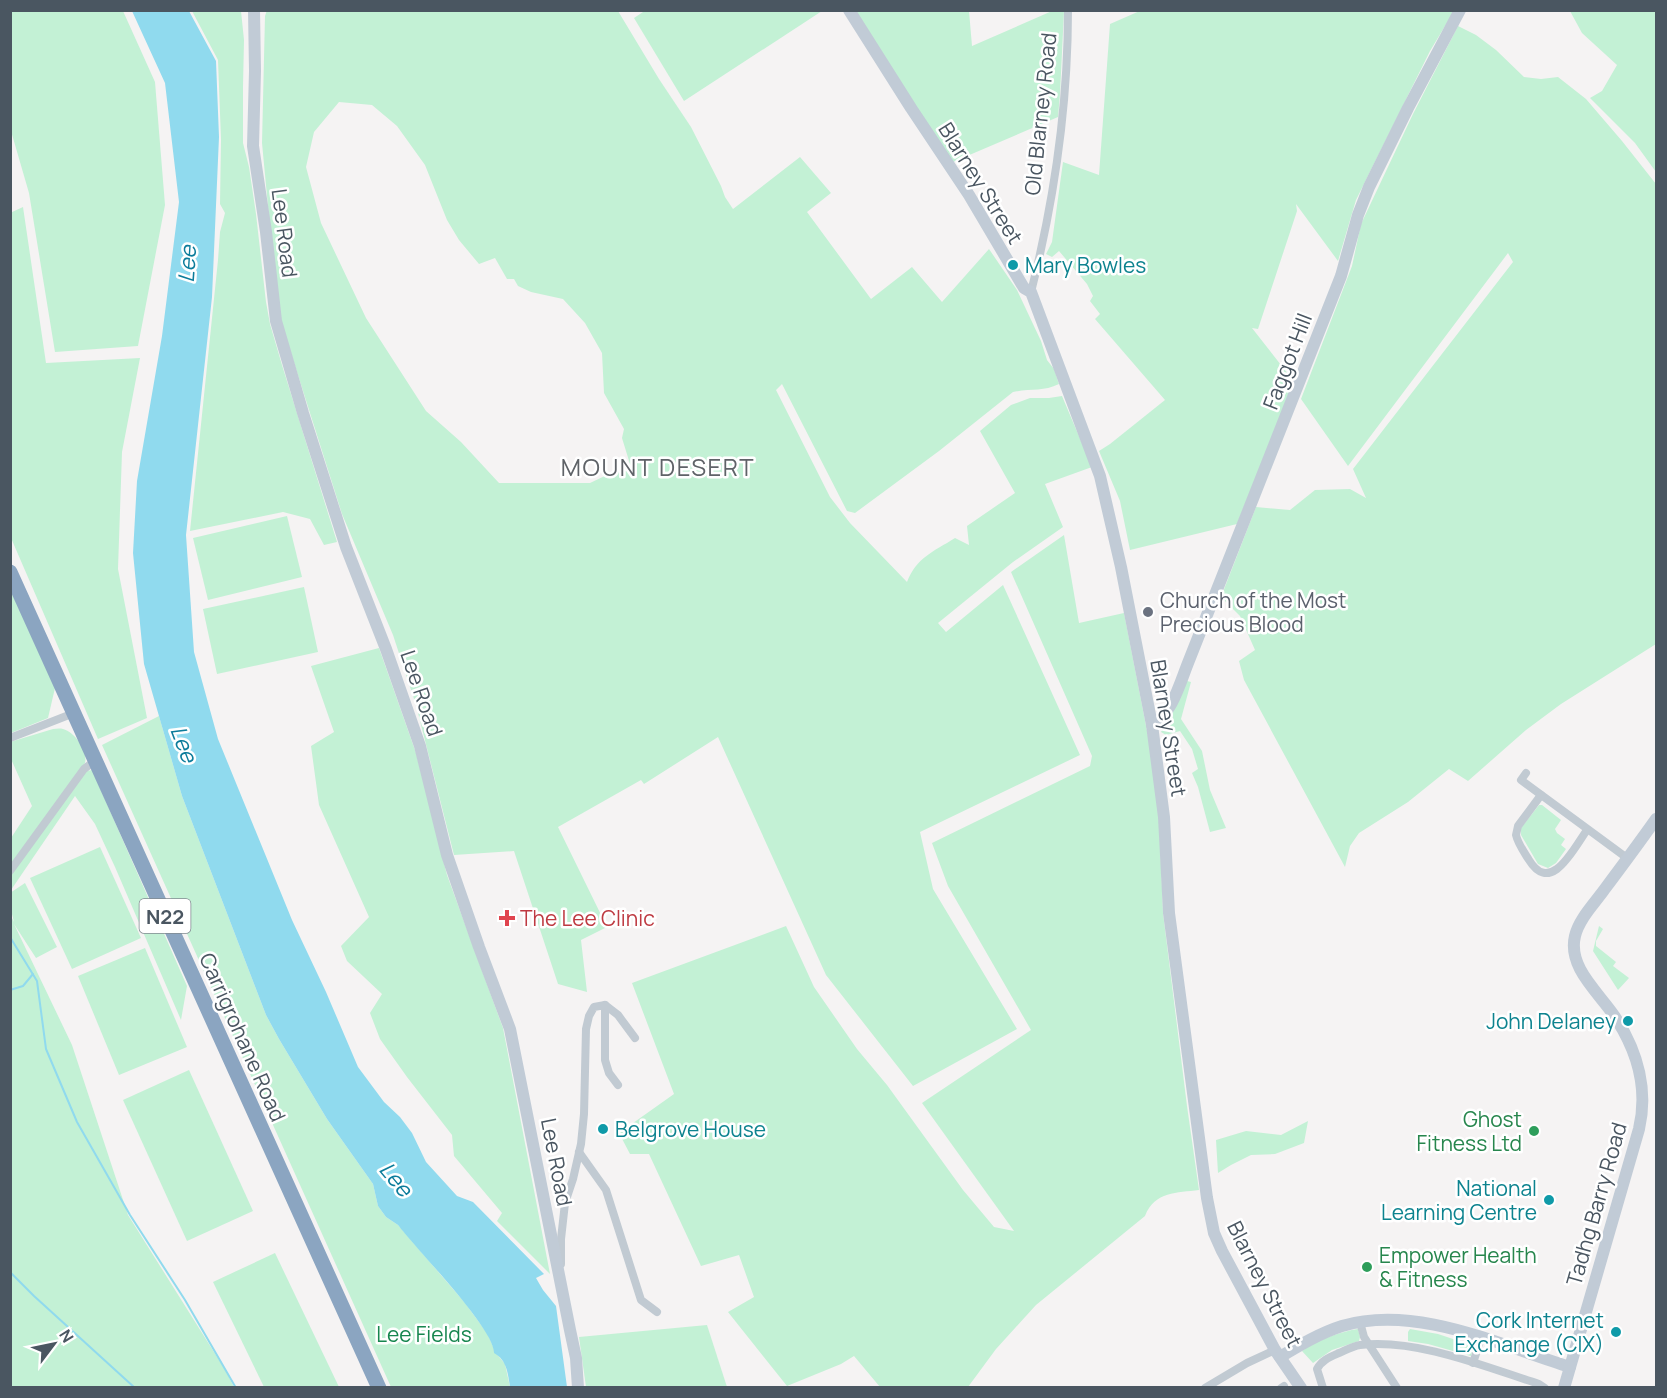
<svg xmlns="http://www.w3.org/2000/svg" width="1667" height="1398" viewBox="0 0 1667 1398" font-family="Manrope,sans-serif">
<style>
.green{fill:#c3f1d5;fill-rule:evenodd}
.water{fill:#90daee}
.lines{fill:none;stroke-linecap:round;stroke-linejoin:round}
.stream{stroke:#90daee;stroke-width:2}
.street{stroke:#c1cad2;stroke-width:8}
.secondary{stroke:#c1cbd6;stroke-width:12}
.highway{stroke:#8ba5c1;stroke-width:15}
.culture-dot{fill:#0f9aa8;stroke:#fff;stroke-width:2}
.worship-dot{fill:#6b7280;stroke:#fff;stroke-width:2}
.health-dot{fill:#e0444e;stroke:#fff;stroke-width:2}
.leisure-dot{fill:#2e9e5b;stroke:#fff;stroke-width:2}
.labels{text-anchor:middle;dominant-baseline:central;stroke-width:5;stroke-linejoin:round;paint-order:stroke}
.shield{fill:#fff;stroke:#808990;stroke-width:1.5}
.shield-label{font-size:20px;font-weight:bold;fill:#4a5661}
.street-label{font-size:21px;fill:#4a5661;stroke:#fff}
.culture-label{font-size:21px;fill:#0d838f;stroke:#fff;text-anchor:end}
.worship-label{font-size:21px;fill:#5b616d;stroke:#fff;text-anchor:start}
.health-label{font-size:21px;fill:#be3a42;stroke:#fff;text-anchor:start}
.leisure-label{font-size:21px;fill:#27864d;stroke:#fff;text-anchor:end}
.park-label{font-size:21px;fill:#17864f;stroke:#fff}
.water-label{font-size:22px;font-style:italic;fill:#0c7c9b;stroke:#fff}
.quarter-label{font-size:24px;letter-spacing:1.5px;fill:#5f6368;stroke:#fff}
</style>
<rect width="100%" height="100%" fill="#f5f3f3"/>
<g class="green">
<path d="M 267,10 L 618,11 L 659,79 L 691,127 L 721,186 L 725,197 L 733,209 L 800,157 L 831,193 L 807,212 L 871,299 L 912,267 L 942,302 L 989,249 L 1017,290 L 1041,341 L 1047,360 L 1054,369 L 1059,384 C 1043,392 1031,388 1013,392 L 939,451 L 855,513 L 847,511 L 782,384 L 776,390 L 830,497 L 850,523 L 907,582 C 917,557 933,552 955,538 L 969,545 L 967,526 L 1015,493 L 980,431 L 1011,405 L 1030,398 L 1049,398 L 1062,396 L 1092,467 L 1045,484 L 1063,527 L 1013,562 L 938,623 L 946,632 L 1003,585 L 1080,755 L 920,832 L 933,889 L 1017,1029 L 913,1086 L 826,975 L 718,737 L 644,784 L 641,780 L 558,827 L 607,927 L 581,940 L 587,992 L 558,984 L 514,851 L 454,855 L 416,705 L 393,635 L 342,514 L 278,312 L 262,143 L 265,16 ZM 339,102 L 372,105 L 397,126 L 425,165 L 447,220 L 459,240 L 479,264 L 495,258 L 507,279 L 514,279 L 518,286 L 531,292 L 563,299 L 585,323 L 602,353 L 604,393 L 624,429 L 622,438 L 630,464 L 590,483 L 499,483 L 461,442 L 426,411 L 366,318 L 321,223 L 306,167 L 314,132 Z"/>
<path d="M 646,10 L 822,10 L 822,11 L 684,101 L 634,18 Z"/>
<path d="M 1142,10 L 1454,11 L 1430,51 L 1356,200 L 1338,261 L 1296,204 L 1297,211 L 1258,329 L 1252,328 L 1288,374 L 1293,385 L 1237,524 L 1130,550 L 1120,501 L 1099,451 L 1110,444 L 1165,400 L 1095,319 L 1100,314 L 1090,301 L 1093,296 L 1087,284 L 1059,251 L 1052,257 L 1046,254 L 1052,242 L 1063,162 L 1099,175 L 1110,24 Z"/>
<path d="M 10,11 L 123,11 L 155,82 L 165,205 L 138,346 L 55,352 L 29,193 L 11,131 Z"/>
<path d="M 192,11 L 241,11 L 244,40 L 243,87 L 243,143 L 249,167 L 256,214 L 266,302 L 270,324 L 282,365 L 337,542 L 324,545 L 310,519 L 283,512 L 190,531 L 218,260 L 220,232 L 225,213 L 220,204 L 221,140 L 218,60 Z"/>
<path d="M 855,11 L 969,11 L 972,46 L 1052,11 L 1064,11 L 1060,94 L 1058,117 L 953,162 L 933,134 Z"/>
<path d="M 1570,11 L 1656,11 L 1656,172 L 1635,143 L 1590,98 L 1602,91 L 1617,65 L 1582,33 Z"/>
<path d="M 1458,26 L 1476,35 L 1496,50 L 1524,77 L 1541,79 L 1558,77 L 1586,99 L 1622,141 L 1656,184 L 1656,644 L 1561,704 L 1526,730 L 1468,781 L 1449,769 L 1408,802 L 1359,833 L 1350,846 L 1345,867 L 1244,680 L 1239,661 L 1255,650 L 1240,616 L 1221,597 L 1256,507 L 1290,510 L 1315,490 L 1350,489 L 1366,498 L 1353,469 L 1513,262 L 1508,253 L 1348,466 L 1301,399 L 1352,266 L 1361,224 L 1413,114 Z"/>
<path d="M 23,207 L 46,363 L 140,358 L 122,452 L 118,569 L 147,718 L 98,739 L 11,538 L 10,213 Z"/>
<path d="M 287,516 L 302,577 L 208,600 L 193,538 Z"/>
<path d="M 1064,535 L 1079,623 L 1124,613 L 1149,741 L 1159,816 L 1163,913 L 1187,1106 L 1199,1190 C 1177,1193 1155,1191 1145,1216 L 1036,1305 L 996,1349 L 968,1387 L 880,1387 L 854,1356 L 841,1364 L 787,1386 L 728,1312 L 754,1297 L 739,1255 L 701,1266 L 649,1154 L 630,1154 L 619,1133 L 674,1094 L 632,983 L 786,926 L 814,987 L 857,1049 L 887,1085 L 963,1190 L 994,1227 L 1014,1231 L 922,1103 L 1031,1030 L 948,886 L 932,843 L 1090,766 L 1092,756 L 1011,572 Z"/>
<path d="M 304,587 L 318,652 L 217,674 L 203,609 Z"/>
<path d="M 10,589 L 55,688 L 48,718 L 11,733 Z"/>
<path d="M 379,648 L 416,753 L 447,875 L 503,1028 L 550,1274 L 497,1221 L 502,1213 L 454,1156 L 452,1135 L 407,1077 L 380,1039 L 370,1013 L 382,994 L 347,961 L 341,946 L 369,917 L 319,805 L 311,746 L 334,732 L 311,666 Z"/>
<path d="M 1187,681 L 1191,682 L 1181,719 L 1202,751 L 1210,790 L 1226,828 L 1210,832 L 1198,787 L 1192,773 L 1198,769 L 1192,749 L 1180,731 L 1166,735 L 1161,732 Z"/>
<path d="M 159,716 L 182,796 L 266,1015 L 279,1039 L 327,1119 L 373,1184 L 378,1206 L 386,1217 L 398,1225 L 465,1303 L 487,1333 L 496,1353 L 505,1364 L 510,1387 L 391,1387 L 102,745 Z"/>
<path d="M 53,729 C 56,729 59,728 63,729 C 76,733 88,751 85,763 L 11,866 L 11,838 L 32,806 L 11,759 L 10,742 Z"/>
<path d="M 92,770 L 187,986 L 181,1020 L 115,867 L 95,824 L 75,796 L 11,890 L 11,875 L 74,785 L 87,771 Z"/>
<path d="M 1539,805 L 1542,805 L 1561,820 L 1555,829 L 1557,833 L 1565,839 L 1561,845 L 1566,849 L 1556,863 L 1548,868 L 1538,864 L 1521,835 L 1521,828 Z"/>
<path d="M 100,847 L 141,938 L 72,969 L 30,878 Z"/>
<path d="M 25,883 L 57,947 L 36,958 L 14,924 L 72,1045 L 128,1215 L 224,1368 L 234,1387 L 11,1387 L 11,916 L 14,922 L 11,910 L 10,893 Z"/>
<path d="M 1599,926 L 1603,929 L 1596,941 L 1596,946 L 1616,962 L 1613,966 L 1629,978 L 1618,990 L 1593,951 Z"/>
<path d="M 145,948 L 187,1047 L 119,1075 L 78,976 Z"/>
<path d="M 189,1070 L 253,1211 L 187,1241 L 123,1100 Z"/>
<path d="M 1308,1121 L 1304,1143 L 1275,1154 L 1251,1155 L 1231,1165 L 1218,1173 L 1216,1140 L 1246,1131 L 1281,1135 Z"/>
<path d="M 275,1253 L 339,1387 L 264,1387 L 213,1282 Z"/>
<path d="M 707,1325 L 727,1387 L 586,1387 L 579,1337 Z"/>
<path d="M 1358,1329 L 1360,1337 L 1359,1341 L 1332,1350 L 1313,1363 L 1302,1351 C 1315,1341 1342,1331 1358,1329 Z"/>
<path d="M 1410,1329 L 1438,1334 L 1471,1345 L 1473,1347 L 1471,1356 L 1428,1344 L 1408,1341 L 1408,1332 Z"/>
</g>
<path class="water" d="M 132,11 L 189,11 L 216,61 L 219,137 L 212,297 L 186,535 L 194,652 L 218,739 L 292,920 L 326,992 L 358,1067 L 384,1102 L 400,1117 L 412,1133 L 426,1162 L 457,1196 L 473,1202 L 544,1274 L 536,1278 L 543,1290 L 556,1306 L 567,1387 L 510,1387 C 508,1374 507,1360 494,1353 C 495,1329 416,1249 398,1225 L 386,1217 L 378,1206 L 373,1184 L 327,1119 L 279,1039 L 266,1015 L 182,796 L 144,664 L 133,553 L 137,481 L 162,336 L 179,202 L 165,83 Z"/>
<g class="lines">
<g class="stream">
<path d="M 10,937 L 37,981 L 46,1049 L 77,1122 L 130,1215 L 185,1300 L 236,1388"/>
<path d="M 10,990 L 23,986 L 33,974"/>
<path d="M 10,1272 L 34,1296 L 135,1388"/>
</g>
<g class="street">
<path d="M 1031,292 C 1054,201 1068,105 1068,10"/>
<path d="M 10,738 L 74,713"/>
<path d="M 1526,773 L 1521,780 L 1627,858"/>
<path d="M 1541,795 L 1518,826 L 1516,835 C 1518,844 1524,852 1529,860 C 1551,896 1574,848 1587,830"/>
<path d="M 10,871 L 84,769 L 96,760"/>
<path d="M 605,1005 L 618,1015 L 635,1038"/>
<path d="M 579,1152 L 606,1190 L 641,1300 L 657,1312"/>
<path d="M 561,1264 L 561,1239 L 565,1203 L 573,1179 L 581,1144 L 584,1114 L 586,1029 L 589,1016 L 594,1007 L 605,1005 L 605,1060 L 609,1073 L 618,1085"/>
<path d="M 1360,1322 L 1364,1337 L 1397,1388"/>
<path d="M 1473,1363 L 1481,1338"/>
<path d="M 1205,1388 L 1247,1363 L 1275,1350"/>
<path d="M 1281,1388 L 1284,1386"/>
<path d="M 1323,1388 L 1317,1369 C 1322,1360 1330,1357 1339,1353 C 1346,1350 1353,1346 1360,1345 C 1416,1338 1486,1367 1539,1384 L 1545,1388"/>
</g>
<g class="secondary">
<path d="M 254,10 L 255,71 L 253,146 L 266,232 L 276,321 L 303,413 L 346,547 L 386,649 L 420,746 L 447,855 L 479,947 L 510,1029 L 570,1330 L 576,1358 L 578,1388"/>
<path d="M 849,10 L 911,108 L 969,195 L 1024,288 L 1031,292 L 1100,476 L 1121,567 L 1152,725 L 1164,817 L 1169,913 L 1207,1198 L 1214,1233 L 1222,1251 L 1275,1350 L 1301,1388"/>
<path d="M 1152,725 C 1172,714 1180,683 1188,663 L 1341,276 L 1358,215 L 1369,187 L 1408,108 L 1460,10"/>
<path d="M 1280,1357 C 1300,1345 1320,1333 1342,1326 C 1416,1304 1499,1345 1570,1367"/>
<path d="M 1564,1388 L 1639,1129 C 1648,1091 1638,1053 1617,1020 C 1602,995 1567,969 1575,936 C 1579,919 1594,904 1604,890 C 1622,866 1639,843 1656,819"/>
</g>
<path class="highway" d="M 10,572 L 379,1388"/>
</g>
<g class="culture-dot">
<circle cx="1013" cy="265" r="6"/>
<circle cx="1628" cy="1021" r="6"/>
<circle cx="603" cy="1129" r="6"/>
<circle cx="1549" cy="1200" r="6"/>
<circle cx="1616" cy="1332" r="6"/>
</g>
<circle class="worship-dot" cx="1148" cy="612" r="6"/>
<path class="health-dot" d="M504 909h6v6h6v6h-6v6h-6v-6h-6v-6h6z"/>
<g class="leisure-dot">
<circle cx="1534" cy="1131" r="6"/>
<circle cx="1367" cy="1267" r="6"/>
</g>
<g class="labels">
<rect class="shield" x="139.5" y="899" width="51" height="34" rx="4.5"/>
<g class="shield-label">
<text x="165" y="916">N22</text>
</g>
<g class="street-label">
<text transform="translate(1040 114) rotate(-84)">Old Blarney Road</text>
<text transform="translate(981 183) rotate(58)">Blarney Street</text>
<text transform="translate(285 233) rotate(83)">Lee Road</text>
<text transform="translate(1287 361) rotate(-69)">Faggot Hill</text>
<text transform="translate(422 693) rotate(71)">Lee Road</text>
<text transform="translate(1169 728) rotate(81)">Blarney Street</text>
<text transform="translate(243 1037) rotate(66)">Carrigrohane Road</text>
<text transform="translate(557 1162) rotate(79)">Lee Road</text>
<text transform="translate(1596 1204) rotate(-74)">Tadhg Barry Road</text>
<text transform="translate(1265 1284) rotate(63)">Blarney Street</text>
</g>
<g class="culture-label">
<text x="1025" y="265" text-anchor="start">Mary Bowles</text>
<text x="1616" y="1021">John Delaney</text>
<text x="615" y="1129" text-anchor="start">Belgrove House</text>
<text x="1537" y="1188">National<tspan x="1537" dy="24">Learning Centre</tspan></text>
<text x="1604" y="1320">Cork Internet<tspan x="1604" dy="24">Exchange (CIX)</tspan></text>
</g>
<g class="worship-label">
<text x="1160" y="600">Church of the Most<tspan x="1160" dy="24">Precious Blood</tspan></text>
</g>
<g class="health-label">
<text x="520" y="918">The Lee Clinic</text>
</g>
<g class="leisure-label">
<text x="1522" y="1119">Ghost<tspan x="1522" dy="24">Fitness Ltd</tspan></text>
<text x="1379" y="1255" text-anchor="start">Empower Health<tspan x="1379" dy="24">&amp; Fitness</tspan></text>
</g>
<g class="park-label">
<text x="424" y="1334">Lee Fields</text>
</g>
<g class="water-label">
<text transform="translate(187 264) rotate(-86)">Lee</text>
<text transform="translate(184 744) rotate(69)">Lee</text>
<text transform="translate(396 1179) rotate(50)">Lee</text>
</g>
<g class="quarter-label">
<text x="658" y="466">MOUNT DESERT</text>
</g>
</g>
<rect width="1667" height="1398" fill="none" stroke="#4a5661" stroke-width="24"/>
<g transform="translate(54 1344) rotate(58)" stroke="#ffffff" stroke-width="4.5" paint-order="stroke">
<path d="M0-4.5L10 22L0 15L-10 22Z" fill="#4a5661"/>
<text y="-9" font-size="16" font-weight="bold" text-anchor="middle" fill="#4a5661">N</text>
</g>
</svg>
